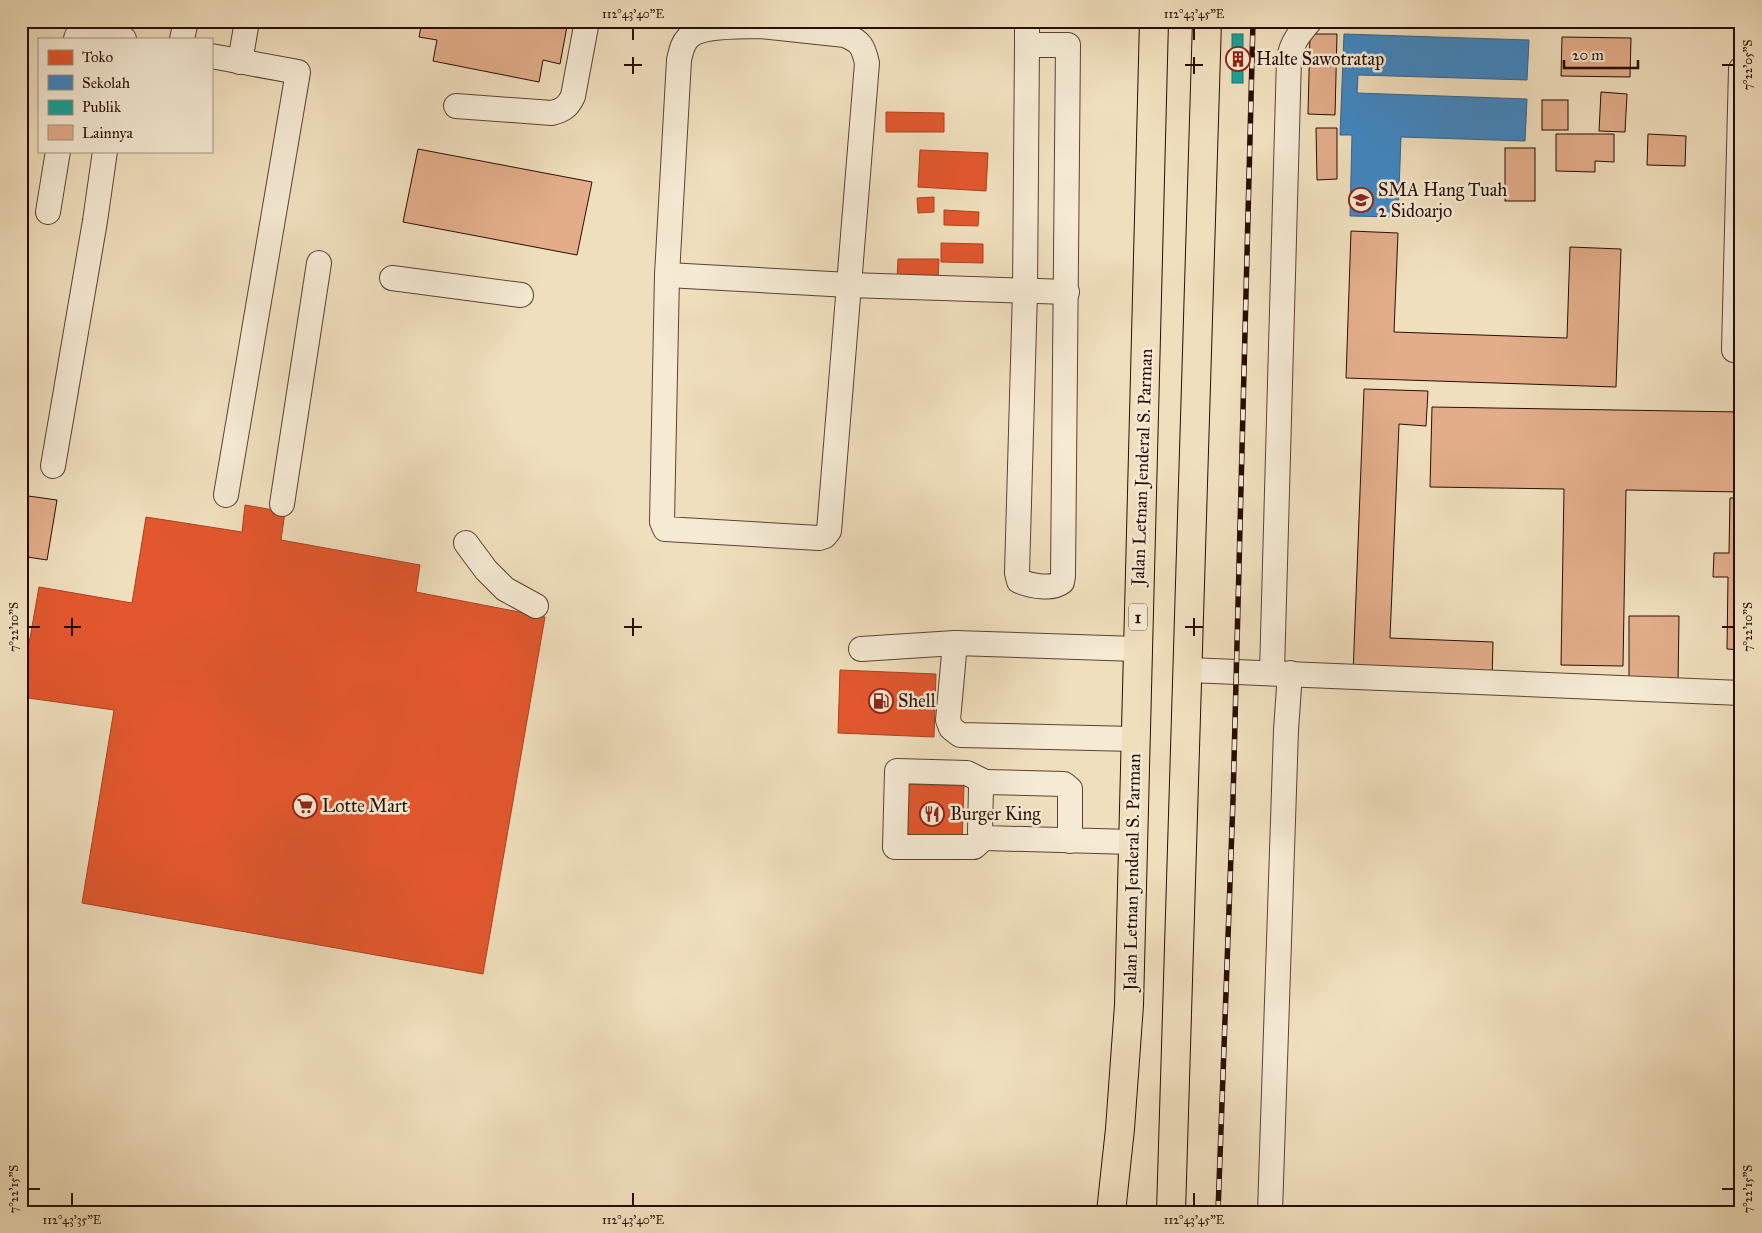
<svg xmlns="http://www.w3.org/2000/svg" width="1762" height="1233" viewBox="0 0 1762 1233" font-family="'IM FELL Great Primer',serif">
<style>
.shops{fill:#e4572e;stroke:#ac4121}
.schools{fill:#3f88c5;stroke:#38638b}
.public{fill:#17a398;stroke:#1c766b}
.building{fill:#e3ad8a;stroke:#290d03}
.lines{fill:none;stroke-linecap:round;stroke-linejoin:round}
.minor-casing{stroke:#5b4232;stroke-width:26}
.highway-casing{stroke:#290d03;stroke-width:30}
.minor{stroke:#f5ead4;stroke-width:24}
.highway{stroke:#f0dfbd;stroke-width:28}
.rail-casing{stroke:#290d03;stroke-width:5.5}
.rail{stroke:#f5ead4;stroke-width:4;stroke-dasharray:11;stroke-linecap:butt}
.ticks{fill:none;stroke:#290d03;stroke-width:2}
.labels{text-anchor:middle;dominant-baseline:central;stroke-width:5;stroke-linejoin:round;paint-order:stroke}
.shield{fill:#f5ead4;stroke:#664f42;stroke-width:1}
.shield-label{font-size:16px;font-weight:bold;fill:#290d03}
.poi-label{font-size:18px;fill:#290d03;stroke:#f5ead4;text-anchor:start}
.street-label{font-size:18px;fill:#290d03;stroke:#f5ead4}
.neatline{fill:none;stroke:#290d03;stroke-width:2}
.ticks-label{font-size:12px;text-anchor:middle;fill:#290d03}
</style>
<rect width="100%" height="100%" fill="#f0dfbd"/>
<filter id="stains"><feTurbulence type="fractalNoise" baseFrequency=".004" numOctaves="4"/><feColorMatrix values="0 0 0 0 .2 0 0 0 0 .09 0 0 0 0 .02 0 0 0 .5 -.17"/></filter>
<radialGradient id="worn" r=".72"><stop offset=".6" stop-color="#630" stop-opacity="0"/><stop offset="1" stop-color="#630" stop-opacity=".3"/></radialGradient>
<g class="shops">
<path d="M 886,112 L 944,113 L 944,132 L 886,132 Z"/>
<path d="M 920,150 L 988,153 L 986,191 L 918,187 Z"/>
<path d="M 934,197 L 934,212 L 918,213 L 917,198 Z"/>
<path d="M 944,210 L 979,212 L 978,226 L 944,225 Z"/>
<path d="M 941,243 L 983,244 L 983,263 L 941,262 Z"/>
<path d="M 898,259 L 939,259 L 938,279 L 897,279 Z"/>
<path d="M 245,505 L 285,512 L 281,540 L 420,565 L 416,592 L 545,617 L 483,974 L 82,903 L 114,710 L 21,697 L 21,689 L 39,587 L 132,603 L 146,517 L 242,532 Z"/>
<path d="M 840,670 L 936,674 L 934,737 L 838,733 Z"/>
<path d="M 901,784 L 964,786 L 962,844 L 900,842 Z"/>
</g>
<path class="schools" d="M 1344,34 L 1529,40 L 1527,80 L 1358,75 L 1357,93 L 1527,99 L 1525,141 L 1401,137 L 1398,217 L 1350,216 L 1352,135 L 1340,135 Z"/>
<rect class="public" x="1232" y="34" width="11" height="49"/>
<g class="building">
<path d="M 422,21 L 568,21 L 560,64 L 543,60 L 539,82 L 433,61 L 437,40 L 419,37 Z"/>
<path d="M 1310,34 L 1337,34 L 1335,115 L 1308,114 Z"/>
<path d="M 1562,37 L 1631,38 L 1630,77 L 1561,76 Z"/>
<path d="M 1601,92 L 1627,94 L 1625,132 L 1599,131 Z"/>
<rect x="1542" y="100" width="26" height="30"/>
<path d="M 1316,128 L 1337,128 L 1337,179 L 1317,180 Z"/>
<path d="M 1556,134 L 1614,134 L 1614,162 L 1595,161 L 1595,172 L 1556,171 Z"/>
<path d="M 1648,134 L 1686,136 L 1685,166 L 1647,165 Z"/>
<rect x="1505" y="148" width="30" height="53"/>
<path d="M 418,149 L 592,182 L 577,255 L 403,222 Z"/>
<path d="M 1351,231 L 1398,233 L 1394,332 L 1567,338 L 1570,247 L 1621,249 L 1616,387 L 1346,378 Z"/>
<path d="M 1364,389 L 1428,391 L 1426,426 L 1399,424 L 1390,638 L 1493,642 L 1492,680 L 1353,674 Z"/>
<path d="M 1432,407 L 1741,412 L 1741,492 L 1626,490 L 1623,666 L 1561,665 L 1564,489 L 1430,487 Z"/>
<path d="M 21,495 L 57,500 L 47,560 L 21,556 Z"/>
<path d="M 1730,498 L 1741,498 L 1741,650 L 1727,649 L 1728,577 L 1713,577 L 1714,553 L 1729,553 Z"/>
<path d="M 1629,616 L 1679,616 L 1678,684 L 1629,684 Z"/>
</g>
<g class="lines">
<defs>
<g id="minor">
<path d="M 761,26 L 845,35 C 861,42 863,46 867,63 L 829,531 L 825,536 L 819,538 L 665,529 L 662,522 L 667,275 L 679,60 C 681,52 682,44 688,38 C 700,24 743,27 761,26 Z"/>
<path d="M 76,39 C 77,33 83,30 88,28 L 124,39"/>
<path d="M 182,39 L 186,21"/>
<path d="M 1027,45 L 1068,45 L 1063,576 L 1062,582 C 1052,590 1031,586 1019,581 L 1017,573 L 1025,291 L 1027,45 L 1027,21"/>
<path d="M 211,56 L 298,72 L 226,495"/>
<path d="M 240,62 L 247,21"/>
<path d="M 456,106 L 552,113 C 563,110 568,107 573,96 L 587,21"/>
<path d="M 48,212 L 58,151"/>
<path d="M 667,275 L 849,285 L 1067,292"/>
<path d="M 392,278 L 521,295"/>
<path d="M 1734,350 L 1741,69"/>
<path d="M 53,466 L 95,221 L 105,151"/>
<path d="M 282,504 L 319,263"/>
<path d="M 466,543 L 486,570 L 505,589 L 536,606"/>
<path d="M 861,649 L 955,643"/>
<path d="M 1189,670 L 1741,693"/>
<path d="M 1272,672 L 1289,58 C 1292,42 1299,34 1310,21"/>
<path d="M 1135,739 L 960,735 L 951,728 L 948,720 L 955,643 L 1137,649"/>
<path d="M 984,838 L 974,847 L 895,847 L 897,771 L 967,773 L 985,782"/>
<path d="M 1070,841 L 1070,789 L 1064,784 L 985,782 L 981,787 L 980,832 L 981,836 L 984,838 L 1132,842"/>
<path d="M 1270,1212 L 1286,730 L 1290,673"/>
</g>
<g id="highway">
<path d="M 1111,1212 L 1120,1129 L 1129,1005 L 1154,21"/>
<path d="M 1171,1212 L 1207,21"/>
</g>
</defs>
<use href="#minor" class="minor-casing"/>
<use href="#highway" class="highway-casing"/>
<use href="#minor" class="minor"/>
<use href="#highway" class="highway"/>
<defs>
<path id="rail" d="M 1218,1212 L 1233,800 L 1253,21"/>
</defs>
<use href="#rail" class="rail-casing"/>
<use href="#rail" class="rail"/>
</g>
<path class="ticks" d="M 633,28 L 633,40M 1194,28 L 1194,40M 633,57 L 633,74M 1194,57 L 1194,74M 624,65 L 642,65M 1185,65 L 1203,65M 1722,65 L 1734,65M 72,618 L 72,636M 633,618 L 633,636M 1194,618 L 1194,636M 28,627 L 40,627M 64,627 L 81,627M 624,627 L 642,627M 1185,627 L 1203,627M 1722,627 L 1734,627M 28,1189 L 40,1189M 1722,1189 L 1734,1189M 72,1193 L 72,1206M 633,1193 L 633,1206M 1194,1193 L 1194,1206"/>
<defs>
<symbol id="building-ring" viewBox="-11 -11 22 22"><circle r="9.5" fill="#f5ead4" stroke="#8f2418" stroke-width="1.5"/><path d="M-4-6H4V6H1V3H-1V6H-4ZM-2.5-4.3h1.7v1.8h-1.7ZM.8-4.3h1.7v1.8H.8ZM-2.5-1h1.7V.8h-1.7ZM.8-1h1.7V.8H.8Z" fill="#8f2418"/></symbol>
<symbol id="school-ring" viewBox="-11 -11 22 22"><circle r="9.5" fill="#f5ead4" stroke="#8f2418" stroke-width="1.5"/><path d="M0-5L7-2L0 1L-7-2ZM-4 1L0 2.5L4 1V4Q0 6-4 4Z" fill="#8f2418"/></symbol>
<symbol id="fuel-ring" viewBox="-11 -11 22 22"><circle r="9.5" fill="#f5ead4" stroke="#8f2418" stroke-width="1.5"/><path d="M-5.5-6h7V0h2V4h1.3V-2.5L3-4.5l.8-.8L6-3V5H2.5V1h-1V6h-7ZM-4.2-4.7v3.2H.2V-4.7Z" fill="#8f2418"/></symbol>
<symbol id="supermarket-ring" viewBox="-11 -11 22 22"><circle r="9.5" fill="#f5ead4" stroke="#8f2418" stroke-width="1.5"/><path d="M-6-5.5h2.5l.6 2H6L4.5 2H-2.5L-4.4-4H-6ZM-1.5 3.2a1.3 1.3 0 1 0 .1 0ZM3 3.2a1.3 1.3 0 1 0 .1 0Z" fill="#8f2418"/></symbol>
<symbol id="restaurant-ring" viewBox="-11 -11 22 22"><circle r="9.5" fill="#f5ead4" stroke="#8f2418" stroke-width="1.5"/><path d="M-5-6h1v4h1v-4h1v4h1v-4h1v5L-1.5 .5V6h-2V.5L-5-1ZM5-6V6H3V1.5H1.5Q1.5-4 5-6Z" fill="#8f2418"/></symbol>
</defs>
<g fill-rule="evenodd">
<use href="#building-ring" x="1224" y="45" width="28" height="28"/>
<use href="#school-ring" x="1347" y="186" width="28" height="28"/>
<use href="#fuel-ring" x="867" y="687" width="28" height="28"/>
<use href="#supermarket-ring" x="291" y="792" width="28" height="28"/>
<use href="#restaurant-ring" x="918" y="800" width="28" height="28"/>
</g>
<g class="labels">
<rect class="shield" x="1129" y="603.5" width="18" height="27" rx="4"/>
<g class="shield-label">
<text x="1138" y="617">1</text>
</g>
<g class="poi-label">
<text x="1256" y="59">Halte Sawotratap</text>
<text x="1378" y="190">SMA Hang Tuah<tspan x="1378" dy="21">2 Sidoarjo</tspan></text>
<text x="898" y="701">Shell</text>
<text x="322" y="806">Lotte Mart</text>
<text x="950" y="814">Burger King</text>
</g>
<g class="street-label">
<text transform="translate(1142 467) rotate(-88)">Jalan Letnan Jenderal S. Parman</text>
<text transform="translate(1132 872) rotate(-89)">Jalan Letnan Jenderal S. Parman</text>
</g>
</g>
<rect width="1762" height="1233" fill="none" stroke="#f0dfbd" stroke-width="55"/>
<rect x="38" y="38" width="175" height="115" fill="#f5ead4" stroke="#a39280"/>
<rect x="48" y="50" width="25" height="15" fill="#e4572e" stroke="#a39280"/>
<text x="82" y="62" font-size="15" fill="#290d03">Toko</text>
<rect x="48" y="75" width="25" height="15" fill="#3f88c5" stroke="#a39280"/>
<text x="82" y="88" font-size="15" fill="#290d03">Sekolah</text>
<rect x="48" y="100" width="25" height="15" fill="#17a398" stroke="#a39280"/>
<text x="82" y="112" font-size="15" fill="#290d03">Publik</text>
<rect x="48" y="125" width="25" height="15" fill="#e3ad8a" stroke="#a39280"/>
<text x="82" y="138" font-size="15" fill="#290d03">Lainnya</text>
<path d="M1564 60v8h74v-8" fill="none" stroke="#290d03" stroke-width="2.5"/>
<text x="1572" y="60" font-size="15" fill="#290d03" stroke="#f5ead4" stroke-width="4" paint-order="stroke">20 m</text>
<rect x="28" y="28" width="1706" height="1178" class="neatline"/>
<g class="ticks-label">
<text x="633" y="18">112°43'40"E</text>
<text x="1194" y="18">112°43'45"E</text>
<text transform="translate(1748 65) rotate(-90)" y="4">7°22'05"S</text>
<text transform="translate(14 627) rotate(-90)" y="4">7°22'10"S</text>
<text transform="translate(1748 627) rotate(-90)" y="4">7°22'10"S</text>
<text transform="translate(14 1189) rotate(-90)" y="4">7°22'15"S</text>
<text transform="translate(1748 1189) rotate(-90)" y="4">7°22'15"S</text>
<text x="72" y="1224">112°43'35"E</text>
<text x="633" y="1224">112°43'40"E</text>
<text x="1194" y="1224">112°43'45"E</text>
</g>
<rect width="100%" height="100%" filter="url(#stains)"/>
<rect width="100%" height="100%" fill="url(#worn)"/>
</svg>
